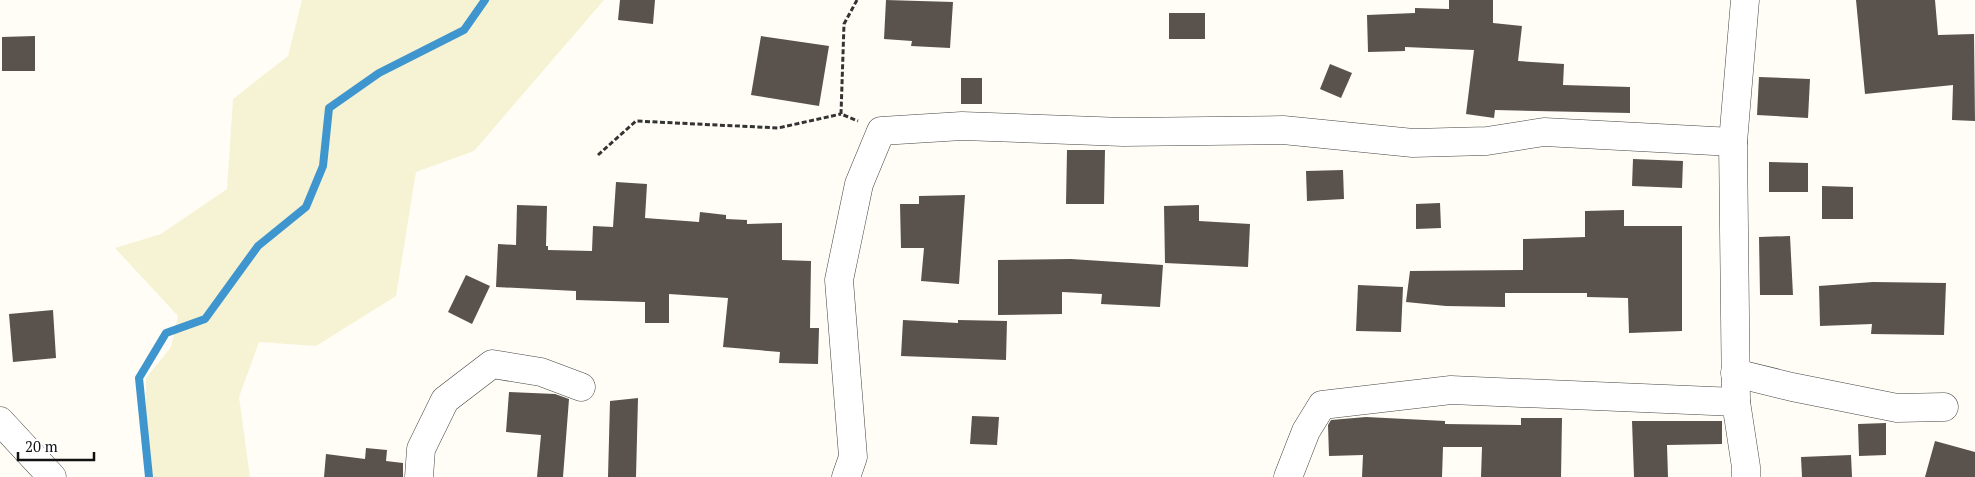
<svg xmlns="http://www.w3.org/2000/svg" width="1975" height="477" viewBox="0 0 1975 477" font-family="'PT Serif',serif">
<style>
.farmland{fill:#f6f3d4}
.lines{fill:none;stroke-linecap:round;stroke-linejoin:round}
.stream{stroke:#3f96cf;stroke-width:8}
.building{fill:#5a524d}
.minor-casing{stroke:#444;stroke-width:29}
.path{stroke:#333;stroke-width:3;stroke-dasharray:5 2.5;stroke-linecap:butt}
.minor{stroke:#fff;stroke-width:28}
</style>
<rect width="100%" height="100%" fill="#fffdf5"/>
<path class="farmland" d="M 302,0 L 604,0 L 474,151 L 416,172 L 396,296 L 316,346 L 259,342 L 239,397 L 250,477 L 146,477 L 146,378 L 171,347 L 178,316 L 115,248 L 161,234 L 227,189 L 233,99 L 288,56 Z"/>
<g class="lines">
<path class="stream" d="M 149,477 L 139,378 L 166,333 L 205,319 L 258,246 L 306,207 L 323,166 L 329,108 L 379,73 L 464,30 L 485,0"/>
</g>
<g class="building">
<path d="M 620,0 L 655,0 L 653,24 L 618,20 Z"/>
<path d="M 886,0 L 953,2 L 950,48 L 911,46 L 912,41 L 884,39 Z"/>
<path d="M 1449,0 L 1493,0 L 1493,23 L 1522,26 L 1518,61 L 1564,64 L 1563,85 L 1630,87 L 1630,113 L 1495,110 L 1494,118 L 1466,114 L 1474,50 L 1405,47 L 1405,51 L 1368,52 L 1367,15 L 1415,13 L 1415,8 L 1449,9 Z"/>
<path d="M 1856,0 L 1935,0 L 1938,35 L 1974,34 L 1975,121 L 1952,120 L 1953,85 L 1865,94 Z"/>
<rect x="1169" y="13" width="36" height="26"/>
<path d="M 35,36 L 35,71 L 2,71 L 2,37 Z"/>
<path d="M 761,36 L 829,46 L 819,106 L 751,95 Z"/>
<path d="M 1330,64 L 1352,73 L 1341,98 L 1320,89 Z"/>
<path d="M 1759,77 L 1810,79 L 1808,118 L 1757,115 Z"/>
<rect x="961" y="78" width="21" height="26"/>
<path d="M 1067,150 L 1105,150 L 1104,204 L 1066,204 Z"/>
<path d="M 1633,159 L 1683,161 L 1682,188 L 1632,186 Z"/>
<path d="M 1769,162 L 1808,163 L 1808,192 L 1769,192 Z"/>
<path d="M 1343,170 L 1344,199 L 1307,201 L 1306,171 Z"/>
<path d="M 616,182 L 647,184 L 645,218 L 699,222 L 700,212 L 726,215 L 726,219 L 747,220 L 747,224 L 782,223 L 782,260 L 811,261 L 810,328 L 819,328 L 818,364 L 779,363 L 780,352 L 723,347 L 728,298 L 669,294 L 669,323 L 645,323 L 645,302 L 576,300 L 576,291 L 496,287 L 498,244 L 516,245 L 517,205 L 547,206 L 546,246 L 548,246 L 548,250 L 592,251 L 593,226 L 613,227 Z"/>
<path d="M 1822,186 L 1853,187 L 1853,219 L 1822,219 Z"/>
<path d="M 965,195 L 959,284 L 921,281 L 924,248 L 901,248 L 900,204 L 919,204 L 919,196 Z"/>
<path d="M 1440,203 L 1441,228 L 1416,229 L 1416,204 Z"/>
<path d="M 1199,205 L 1199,221 L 1250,224 L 1248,267 L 1165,263 L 1164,206 Z"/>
<path d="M 1624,210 L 1624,226 L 1682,226 L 1682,331 L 1629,333 L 1628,298 L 1587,297 L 1587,293 L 1505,293 L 1505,307 L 1446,306 L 1406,302 L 1410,271 L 1523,270 L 1523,239 L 1585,237 L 1585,211 Z"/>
<path d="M 1790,236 L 1793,295 L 1760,295 L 1759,237 Z"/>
<path d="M 1071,259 L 1163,265 L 1160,307 L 1101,304 L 1102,294 L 1062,292 L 1062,314 L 998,315 L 998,260 Z"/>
<path d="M 466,275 L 490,286 L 472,324 L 448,312 Z"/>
<path d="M 1873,282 L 1946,283 L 1944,335 L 1871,334 L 1872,324 L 1820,326 L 1819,286 Z"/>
<path d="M 1358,285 L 1403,287 L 1401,332 L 1356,331 Z"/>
<path d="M 53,310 L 56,358 L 13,362 L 9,314 Z"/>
<path d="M 903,320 L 958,323 L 958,320 L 1007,321 L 1006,360 L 901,356 Z"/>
<path d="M 509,392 L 555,394 L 569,399 L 563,477 L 537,477 L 541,435 L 506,432 Z"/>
<path d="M 638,398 L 636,477 L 608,477 L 610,401 Z"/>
<path d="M 972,416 L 999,417 L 997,445 L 970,444 Z"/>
<path d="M 1366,417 L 1445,421 L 1445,424 L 1521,425 L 1521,418 L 1562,418 L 1561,477 L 1481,477 L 1482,447 L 1443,447 L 1442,477 L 1362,477 L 1363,455 L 1329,456 L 1328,425 L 1331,420 Z"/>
<path d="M 1632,421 L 1722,421 L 1722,444 L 1667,445 L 1668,477 L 1634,477 Z"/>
<path d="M 1886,423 L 1886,455 L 1859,456 L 1858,424 Z"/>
<path d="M 1935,441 L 1975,452 L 1975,477 L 1925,477 Z"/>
<path d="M 366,448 L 387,450 L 386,461 L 403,463 L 403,477 L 324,477 L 326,454 L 365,459 Z"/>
<path d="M 1851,455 L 1852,477 L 1802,477 L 1801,457 Z"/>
</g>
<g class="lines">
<defs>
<g id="minor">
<path d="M 1745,0 L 1733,142 L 1736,402 L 1746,467 L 1746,477"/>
<path d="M 1735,373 L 1792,387 L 1897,408 L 1944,407"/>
<path d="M 0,421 L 52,477"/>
<path d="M 419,477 L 421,449 L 445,400 L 492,364 L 541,372 L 581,387"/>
<path d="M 846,477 L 853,457 L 839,280 L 859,184 L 881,131 L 962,126 L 1123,132 L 1283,130 L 1413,143 L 1487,141 L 1544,132 L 1733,142"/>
<path d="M 1288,477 L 1306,431 L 1322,405 L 1451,390 L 1736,402"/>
</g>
</defs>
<use href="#minor" class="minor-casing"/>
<g class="path">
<path d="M 857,0 L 844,24 L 841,114 L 858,121"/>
<path d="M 598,155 L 636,121 L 778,128 L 841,114"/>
</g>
<use href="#minor" class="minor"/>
</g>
<path d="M18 452v8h76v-8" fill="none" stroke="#111111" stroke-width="2.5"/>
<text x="25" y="452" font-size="15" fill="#111111" stroke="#ffffff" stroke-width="4" paint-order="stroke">20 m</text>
</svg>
